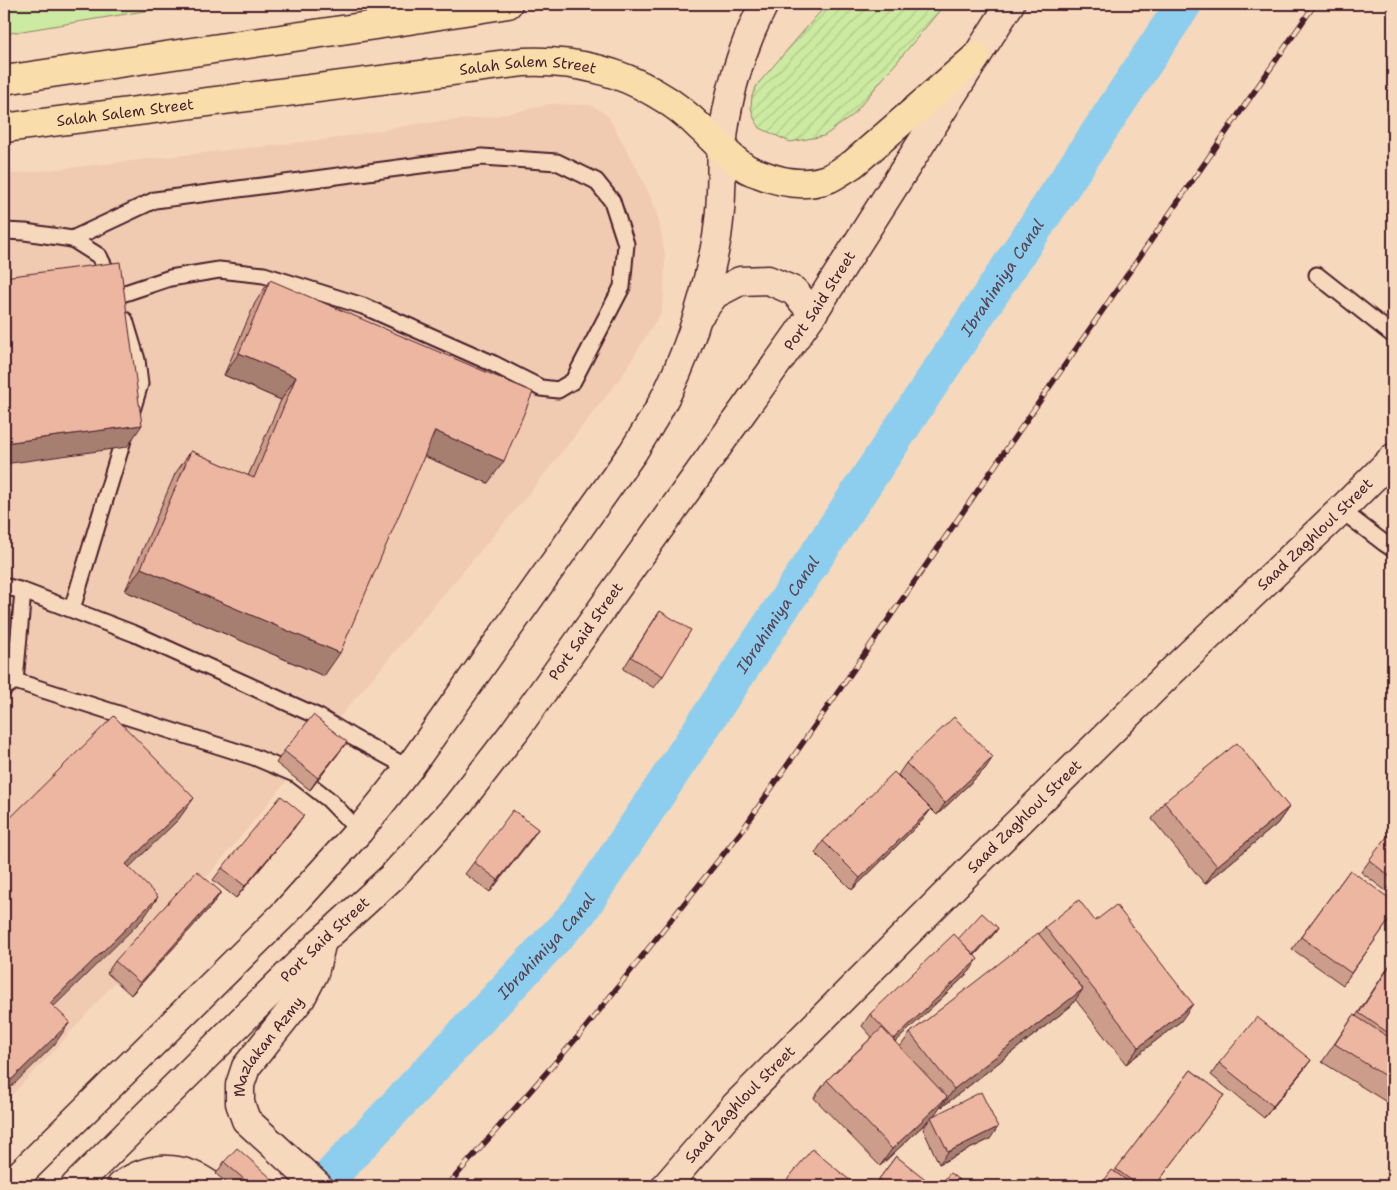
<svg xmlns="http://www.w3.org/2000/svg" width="1397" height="1190" viewBox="0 0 1397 1190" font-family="'Shantell Sans',sans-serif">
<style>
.built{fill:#f0cab1}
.green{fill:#cceaa1;stroke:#8b8466}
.garden{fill:url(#garden-furrows);stroke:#8b8466}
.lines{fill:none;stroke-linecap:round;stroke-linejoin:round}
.canal{stroke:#8dceee;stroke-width:36}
.service-casing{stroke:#4a1f2b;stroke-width:19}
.tertiary-casing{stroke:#4a1f2b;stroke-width:31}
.secondary-casing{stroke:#4a1f2b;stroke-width:31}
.primary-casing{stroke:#4a1f2b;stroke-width:31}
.service{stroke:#f6d8bc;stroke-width:15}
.tertiary{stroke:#f6d8bc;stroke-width:28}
.secondary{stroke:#f6d8bc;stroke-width:28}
.primary{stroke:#f9deab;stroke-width:28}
.rail-casing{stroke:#4a1f2b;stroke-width:5.5}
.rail{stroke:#f6d8bc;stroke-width:4;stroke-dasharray:11;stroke-linecap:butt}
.wall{fill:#cc9d8a;stroke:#4a1f2b}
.shaded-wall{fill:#a67f71;stroke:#4a1f2b}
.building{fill:#edb6a1;stroke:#4a1f2b}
.labels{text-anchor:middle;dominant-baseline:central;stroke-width:4.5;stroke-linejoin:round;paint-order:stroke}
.street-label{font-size:15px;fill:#4a1f2b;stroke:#f6d8bc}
.water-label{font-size:16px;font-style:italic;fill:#574252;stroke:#f6d8bc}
</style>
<defs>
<pattern id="garden-furrows" width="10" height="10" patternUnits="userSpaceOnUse" patternTransform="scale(1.25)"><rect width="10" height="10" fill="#cceaa1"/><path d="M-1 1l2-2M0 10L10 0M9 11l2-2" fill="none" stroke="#b1c88b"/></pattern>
</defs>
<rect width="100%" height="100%" fill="#f6d8bc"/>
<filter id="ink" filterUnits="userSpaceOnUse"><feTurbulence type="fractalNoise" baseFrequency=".02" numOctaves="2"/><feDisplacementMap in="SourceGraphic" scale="10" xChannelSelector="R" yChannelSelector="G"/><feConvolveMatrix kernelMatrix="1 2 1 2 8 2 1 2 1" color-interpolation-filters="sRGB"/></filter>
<g filter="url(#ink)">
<path class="built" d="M 551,104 L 590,105 L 600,110 L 609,118 L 634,163 L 651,198 L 659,222 L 665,256 L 664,293 L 661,312 L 621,377 L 531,491 L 347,708 L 188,900 L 51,1054 L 4,1103 L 4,175 L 331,139 L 418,124 L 497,116 Z"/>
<path class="green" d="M 4,4 L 187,4 L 4,34 Z"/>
<path class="garden" d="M 827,4 L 945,4 L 852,116 L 824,136 L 790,142 L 760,128 L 754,118 L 751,107 L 752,96 L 757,85 Z"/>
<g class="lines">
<path class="canal" id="s1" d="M 321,1186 L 579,912 L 1184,4"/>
<defs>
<g id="service">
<path d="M 4,231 L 25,232 L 72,239 L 99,256 L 112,282"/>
<path d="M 72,239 L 155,200 L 482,157 L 557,162 L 596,181 L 612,201 L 626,244 L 622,287 L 573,381 L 558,390 L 541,388 L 494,364 L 363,306 L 264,275 L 219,270 L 170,278 L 119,295"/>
<path d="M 1317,275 L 1393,335"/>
<path d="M 1341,510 L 1384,543 L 1393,549"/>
<path d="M 4,586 L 23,591 L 135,634 L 319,717 L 352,737 L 409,768"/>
<path d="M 72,609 L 140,384 L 137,360 L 125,320"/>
<path d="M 15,681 L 23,591"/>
<path d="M 4,688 L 15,681 L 254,757 L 297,775 L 328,799 L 359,831"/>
</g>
<g id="tertiary">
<path d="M 121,1186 C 150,1164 183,1165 211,1186"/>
<path id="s2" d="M 318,1186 L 246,1120 L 240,1103 L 240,1085 L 246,1067 L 301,998 L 314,973 L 322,941"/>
<path id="s3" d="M 666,1186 L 735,1106 L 982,858 L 1169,674 L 1341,510 L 1393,458"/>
</g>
<g id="secondary">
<path d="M 700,314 L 715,294 L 740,281 L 768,280 L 794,291 L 813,313"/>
<path d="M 8,1186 L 286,912 L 359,831 L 409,768 L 633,452 C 642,437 651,424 659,409 C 688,356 706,296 717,237 C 719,222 721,206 721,191 C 722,177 721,163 722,149 C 726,99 741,49 764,4"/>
<path id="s4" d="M 75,1186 L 322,941 L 392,877 L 456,807 L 514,732 L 813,313 L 1010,4"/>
</g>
<g id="primary">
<path d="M 4,80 L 409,20 L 508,4"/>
<path id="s5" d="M 4,128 L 523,62 C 569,60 615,69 655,93 C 673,103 689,116 703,130 C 717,143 729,158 746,168 C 750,171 755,172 760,174 C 782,183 807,187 830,178 C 838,174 846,168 853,164 L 976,57"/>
</g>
</defs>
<use href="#service" class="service-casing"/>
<use href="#tertiary" class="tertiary-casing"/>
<use href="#secondary" class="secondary-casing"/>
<use href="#primary" class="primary-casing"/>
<use href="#service" class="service"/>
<use href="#tertiary" class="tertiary"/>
<use href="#secondary" class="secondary"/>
<use href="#primary" class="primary"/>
<defs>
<path id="rail" d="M 447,1186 L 582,1032 L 741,832 L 1315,4"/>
</defs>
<use href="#rail" class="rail-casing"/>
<use href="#rail" class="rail"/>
</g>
<g class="wall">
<path d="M 270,280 L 488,483 L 424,456 L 324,676 L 125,591 L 175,474 L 191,451 L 248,476 L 281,400 L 224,375 L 255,303 Z"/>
<path d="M 660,611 L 663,676 L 654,688 L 623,669 L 652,623 Z"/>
<path d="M 284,751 L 338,754 L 310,790 L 276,763 Z"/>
<path d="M 906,763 L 985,769 L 937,815 L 931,809 L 922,821 L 852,890 L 815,853 L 823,841 L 924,802 L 898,775 Z"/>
<path d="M 1164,802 L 1289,807 L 1277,824 L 1205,884 L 1152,819 Z"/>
<path d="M 295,827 L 236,898 L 213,880 L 222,868 Z"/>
<path d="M 538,829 L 490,892 L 465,874 L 474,862 Z"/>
<path d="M 1393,829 L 1393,882 L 1386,891 L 1361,872 Z"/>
<path d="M 1350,870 L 1393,915 L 1343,985 L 1292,949 Z"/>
<path d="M 221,892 L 213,904 L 131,995 L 107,973 L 115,961 Z"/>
<path d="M 1095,921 L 1181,1021 L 1126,1064 L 1075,999 L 1071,1006 L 942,1107 L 941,1105 L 932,1117 L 990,1139 L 939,1164 L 923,1129 L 930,1119 L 880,1166 L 814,1098 L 827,1080 L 872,1037 L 862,1026 L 870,1014 L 958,939 L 998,928 L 994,934 L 975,955 L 970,971 L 895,1042 L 900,1047 L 910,1033 L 1039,934 L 1045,927 Z"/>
<path d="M 1393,960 L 1393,1106 L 1322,1062 L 1354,1015 L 1356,1016 Z"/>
<path d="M 1311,1060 L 1302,1072 L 1264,1118 L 1211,1075 L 1219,1063 Z"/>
<path d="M 1191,1070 L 1224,1095 L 1155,1186 L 1100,1186 L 1115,1171 Z"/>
<path d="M 896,1156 L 932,1186 L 874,1186 Z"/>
<path d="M 224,1162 L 280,1186 L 230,1186 L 216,1174 Z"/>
</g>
<g class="shaded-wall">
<path d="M 239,353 L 296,377 L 281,400 L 224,375 Z"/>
<path d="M 142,425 L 127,447 L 4,464 L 4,443 Z"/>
<path d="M 435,431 L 504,461 L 488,483 L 419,454 Z"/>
<path d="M 141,568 L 340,653 L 324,676 L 125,591 Z"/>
<path d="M 347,742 L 338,754 L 310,790 L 318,778 Z"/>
<path d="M 993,757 L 985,769 L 937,815 L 945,803 Z"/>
<path d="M 194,798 L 178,820 L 110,886 L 126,864 Z"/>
<path d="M 1289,807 L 1277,824 L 1205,884 L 1217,866 Z"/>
<path d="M 931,809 L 922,821 L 852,890 L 860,878 Z"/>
<path d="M 304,815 L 295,827 L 236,898 L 245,886 Z"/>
<path d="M 538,829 L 530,841 L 490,892 L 498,880 Z"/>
<path d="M 221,892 L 213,904 L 131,995 L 140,983 Z"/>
<path d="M 158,897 L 143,919 L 35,1025 L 50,1003 Z"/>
<path d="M 998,928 L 994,934 L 969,961 L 973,954 Z"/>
<path d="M 978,959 L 970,971 L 886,1051 L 894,1039 Z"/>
<path d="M 1083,989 L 1071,1006 L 942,1107 L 954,1089 Z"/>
<path d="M 1193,1004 L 1181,1021 L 1126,1064 L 1139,1047 Z"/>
<path d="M 70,1022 L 54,1045 L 4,1094 L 4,1087 Z"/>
<path d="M 1311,1060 L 1302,1072 L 1264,1118 L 1273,1106 Z"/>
<path d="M 947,1097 L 935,1114 L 880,1166 L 892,1149 Z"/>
<path d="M 998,1127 L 990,1139 L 939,1164 L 948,1152 Z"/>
</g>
<g class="building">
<path d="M 120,262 L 142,425 L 4,443 L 4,277 Z"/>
<path d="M 270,280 L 533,392 L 504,461 L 435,431 L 340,653 L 141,568 L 191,451 L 254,478 L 296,377 L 239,353 Z"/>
<path d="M 660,611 L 691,630 L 663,676 L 631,657 Z"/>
<path d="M 313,715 L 347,742 L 318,778 L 284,751 Z"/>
<path d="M 114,716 L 194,798 L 126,864 L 158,897 L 50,1003 L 70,1022 L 4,1087 L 4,824 Z"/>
<path d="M 954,717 L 993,757 L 945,803 L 906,763 Z"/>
<path d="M 1237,743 L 1289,807 L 1217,866 L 1164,802 Z"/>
<path d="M 894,772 L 931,809 L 860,878 L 823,841 Z"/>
<path d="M 281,796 L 304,815 L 245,886 L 222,868 Z"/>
<path d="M 513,810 L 538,829 L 498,880 L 474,862 Z"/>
<path d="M 1393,829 L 1393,879 L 1369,860 Z"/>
<path d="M 1350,870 L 1393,901 L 1393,915 L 1351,973 L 1301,937 Z"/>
<path d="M 197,871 L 221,892 L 140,983 L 115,961 Z"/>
<path d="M 1079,900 L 1095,921 L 1116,905 L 1193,1004 L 1139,1047 L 1045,927 Z"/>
<path d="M 982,913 L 998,928 L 974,954 L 958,939 Z"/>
<path d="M 1038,933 L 1083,989 L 954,1089 L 910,1033 Z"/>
<path d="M 954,934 L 978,959 L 894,1039 L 870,1014 Z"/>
<path d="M 1393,961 L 1393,1036 L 1359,1013 Z"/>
<path d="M 1354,1015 L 1393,1040 L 1393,1081 L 1335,1044 Z"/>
<path d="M 1257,1017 L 1311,1060 L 1273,1106 L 1219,1063 Z"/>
<path d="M 882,1028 L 947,1097 L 892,1149 L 827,1080 Z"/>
<path d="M 1191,1070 L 1224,1095 L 1155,1186 L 1139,1186 L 1116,1169 Z"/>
<path d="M 981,1092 L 998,1127 L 948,1152 L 931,1117 Z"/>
<path d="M 237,1148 L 280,1186 L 252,1186 L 224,1162 Z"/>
<path d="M 812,1149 L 852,1182 L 849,1186 L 782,1186 Z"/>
<path d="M 896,1156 L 933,1185 L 932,1186 L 888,1186 L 879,1179 Z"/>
<path d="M 1112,1170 L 1135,1186 L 1100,1186 Z"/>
<path d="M 950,1173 L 967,1186 L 939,1186 Z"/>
<path d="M 1037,1178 L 1048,1186 L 1030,1186 Z"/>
</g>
</g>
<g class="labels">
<g class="street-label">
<text stroke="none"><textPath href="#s5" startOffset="528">Salah Salem Street</textPath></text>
<text stroke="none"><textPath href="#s5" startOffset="122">Salah Salem Street</textPath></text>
<text stroke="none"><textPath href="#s4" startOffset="1161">Port Said Street</textPath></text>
<text stroke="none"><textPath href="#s3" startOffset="920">Saad Zaghloul Street</textPath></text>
<text stroke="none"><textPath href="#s4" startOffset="756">Port Said Street</textPath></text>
<text stroke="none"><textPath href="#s3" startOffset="515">Saad Zaghloul Street</textPath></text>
<text stroke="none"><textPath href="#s4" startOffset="351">Port Said Street</textPath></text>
<text stroke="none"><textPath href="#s2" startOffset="181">Mazlakan Azmy</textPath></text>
<text stroke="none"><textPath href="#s3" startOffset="110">Saad Zaghloul Street</textPath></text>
</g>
<g class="water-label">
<text stroke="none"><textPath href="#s1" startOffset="1139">Ibrahimiya Canal</textPath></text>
<text stroke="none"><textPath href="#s1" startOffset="734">Ibrahimiya Canal</textPath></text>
<text stroke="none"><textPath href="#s1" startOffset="329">Ibrahimiya Canal</textPath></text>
</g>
</g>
<rect width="1397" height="1190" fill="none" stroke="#f6d8bc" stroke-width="20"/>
<rect x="10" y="10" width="1377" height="1170" fill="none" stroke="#4a1f2b" stroke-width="2" filter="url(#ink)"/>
</svg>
